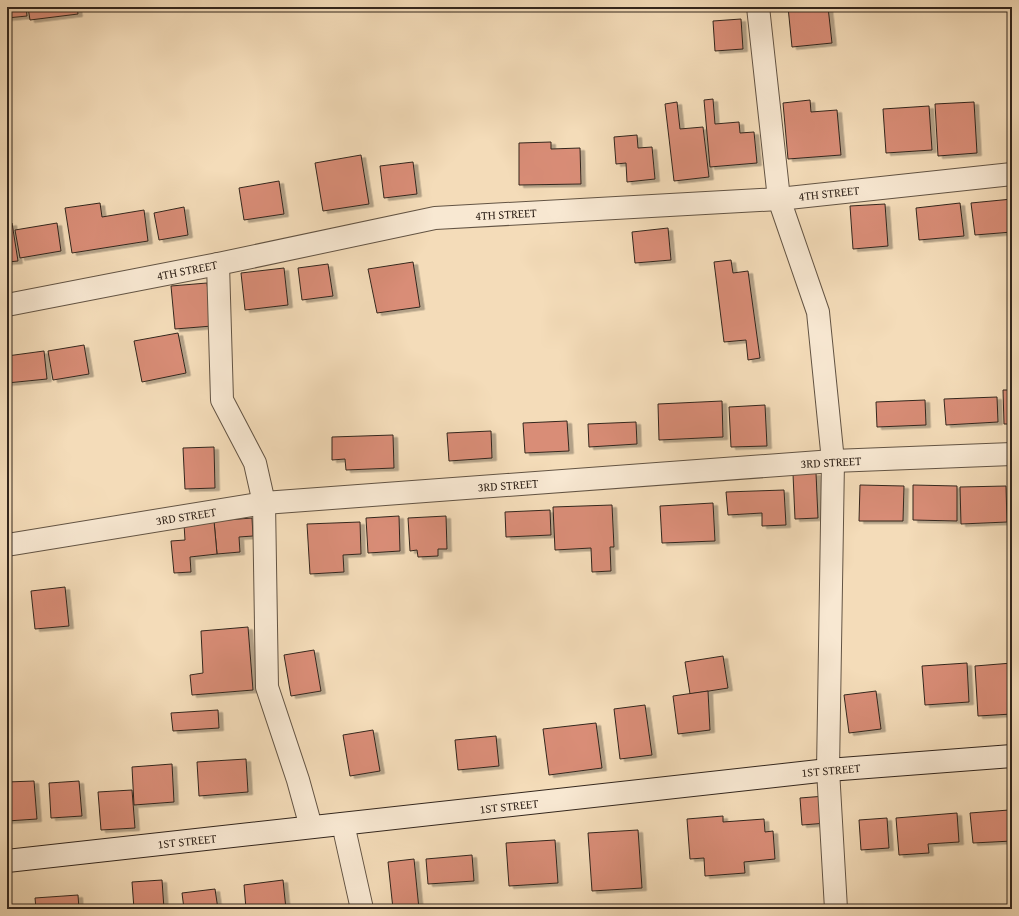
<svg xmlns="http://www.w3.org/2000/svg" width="1019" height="916" viewBox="0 0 1019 916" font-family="'Gentium Book Plus',serif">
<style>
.building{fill:#d98d77;stroke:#33261d;filter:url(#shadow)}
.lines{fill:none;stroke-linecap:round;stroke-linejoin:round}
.minor-casing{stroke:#635444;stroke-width:24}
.secondary-casing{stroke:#33261d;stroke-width:24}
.minor{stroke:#f8e8d2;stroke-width:22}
.secondary{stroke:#f8e8d2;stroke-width:22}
.labels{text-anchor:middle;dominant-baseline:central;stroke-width:3;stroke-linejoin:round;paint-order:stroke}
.street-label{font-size:12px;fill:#33261d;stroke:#f8e8d2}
</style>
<defs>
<filter id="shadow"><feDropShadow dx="4.5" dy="2.5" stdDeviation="0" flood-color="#0004"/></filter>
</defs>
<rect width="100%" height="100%" fill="#f4dcb9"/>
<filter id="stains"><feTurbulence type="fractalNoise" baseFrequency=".005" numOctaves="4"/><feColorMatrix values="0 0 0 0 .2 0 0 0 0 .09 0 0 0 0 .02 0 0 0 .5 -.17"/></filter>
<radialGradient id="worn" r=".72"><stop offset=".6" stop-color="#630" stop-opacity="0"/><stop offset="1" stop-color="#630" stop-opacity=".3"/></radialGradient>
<g class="building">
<path d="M 7,7 L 26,7 L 27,16 L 7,18 Z"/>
<path d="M 28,7 L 77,7 L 78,14 L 30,20 Z"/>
<path d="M 788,7 L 828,7 L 832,43 L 792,47 Z"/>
<path d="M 741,19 L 743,49 L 715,51 L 713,21 Z"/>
<path d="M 713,99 L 715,124 L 739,122 L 740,133 L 754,132 L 757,163 L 710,167 L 704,100 Z"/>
<path d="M 810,100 L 811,112 L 837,110 L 841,155 L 788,159 L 783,103 Z"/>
<path d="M 677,102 L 680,129 L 703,127 L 709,177 L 674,181 L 665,104 Z"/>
<path d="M 974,102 L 977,153 L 938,156 L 935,104 Z"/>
<path d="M 929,106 L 932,150 L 886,153 L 883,109 Z"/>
<path d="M 637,135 L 638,148 L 652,147 L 655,179 L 627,182 L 626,163 L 616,164 L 614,137 Z"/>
<path d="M 551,142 L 551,149 L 580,148 L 581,184 L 519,185 L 519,143 Z"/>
<path d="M 361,155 L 369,204 L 323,211 L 315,163 Z"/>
<path d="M 413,162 L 417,194 L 384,198 L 380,166 Z"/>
<path d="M 279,181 L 284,214 L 244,220 L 239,188 Z"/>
<path d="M 1012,199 L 1012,232 L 975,235 L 971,203 Z"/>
<path d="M 100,203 L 102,217 L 144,210 L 148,241 L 72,253 L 65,208 Z"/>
<path d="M 960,203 L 964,236 L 919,240 L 916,208 Z"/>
<path d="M 885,204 L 888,246 L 853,249 L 850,206 Z"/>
<path d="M 184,207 L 188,235 L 159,240 L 154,213 Z"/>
<path d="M 12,223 L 18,261 L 7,262 L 7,224 Z"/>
<path d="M 57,223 L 61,251 L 20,258 L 15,230 Z"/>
<path d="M 668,228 L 671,260 L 635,263 L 632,232 Z"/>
<path d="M 731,260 L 733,273 L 748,271 L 760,358 L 748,360 L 746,340 L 724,342 L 714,262 Z"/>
<path d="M 413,262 L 420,307 L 377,313 L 368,269 Z"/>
<path d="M 328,264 L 333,296 L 302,300 L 298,268 Z"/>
<path d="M 284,268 L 288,305 L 245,310 L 241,273 Z"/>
<path d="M 207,283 L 212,326 L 175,329 L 171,286 Z"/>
<path d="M 178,333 L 186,373 L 142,382 L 134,341 Z"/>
<path d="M 84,345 L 89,374 L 53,380 L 48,351 Z"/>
<path d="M 44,351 L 47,379 L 7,383 L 7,356 Z"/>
<path d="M 1003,390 L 1012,390 L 1012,424 L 1004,424 Z"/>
<path d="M 997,397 L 998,422 L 946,425 L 944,399 Z"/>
<path d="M 925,400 L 926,425 L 877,427 L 876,402 Z"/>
<path d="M 722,401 L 723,437 L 659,440 L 658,404 Z"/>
<path d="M 765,405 L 767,446 L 731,447 L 729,407 Z"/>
<path d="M 567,421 L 569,451 L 525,453 L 523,423 Z"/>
<path d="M 636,422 L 637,444 L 589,447 L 588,424 Z"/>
<path d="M 491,431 L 492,458 L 449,461 L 447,433 Z"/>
<path d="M 393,435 L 394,468 L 346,470 L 345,459 L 332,460 L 332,437 Z"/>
<path d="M 214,447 L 215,488 L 185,489 L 183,448 Z"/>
<path d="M 816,473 L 818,518 L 795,519 L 793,474 Z"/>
<path d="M 860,485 L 904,486 L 903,521 L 859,521 Z"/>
<path d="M 913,485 L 957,486 L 957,521 L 913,520 Z"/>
<path d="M 1006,486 L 1007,522 L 961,524 L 960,487 Z"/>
<path d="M 784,490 L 786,525 L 762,526 L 762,513 L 728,515 L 726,492 Z"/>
<path d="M 713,503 L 715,541 L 662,543 L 660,506 Z"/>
<path d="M 612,505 L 614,547 L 610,547 L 611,571 L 592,572 L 591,548 L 555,550 L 553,507 Z"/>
<path d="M 550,510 L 551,535 L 506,537 L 505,512 Z"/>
<path d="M 399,516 L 400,551 L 368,553 L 366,518 Z"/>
<path d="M 446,516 L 447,549 L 438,549 L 438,556 L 418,557 L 417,550 L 410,551 L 408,518 Z"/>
<path d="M 252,518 L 253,536 L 239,537 L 240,552 L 217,554 L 214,521 Z"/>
<path d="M 214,521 L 217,554 L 190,557 L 191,572 L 174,573 L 171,541 L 185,540 L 184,524 Z"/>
<path d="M 360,522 L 361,554 L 343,555 L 344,572 L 310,574 L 307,524 Z"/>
<path d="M 65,587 L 69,626 L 35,629 L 31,591 Z"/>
<path d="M 248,627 L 253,690 L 192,695 L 190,675 L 203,673 L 201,631 Z"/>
<path d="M 314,650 L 321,691 L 291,696 L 284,655 Z"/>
<path d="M 723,656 L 728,688 L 690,694 L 685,662 Z"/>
<path d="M 967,663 L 969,702 L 925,705 L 922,666 Z"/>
<path d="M 1012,663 L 1012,714 L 978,716 L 975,666 Z"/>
<path d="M 708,691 L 710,730 L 678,734 L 673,696 Z"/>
<path d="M 876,691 L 881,729 L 849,733 L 844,695 Z"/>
<path d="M 645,705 L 652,755 L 620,759 L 614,709 Z"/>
<path d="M 218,710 L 219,728 L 173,731 L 171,713 Z"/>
<path d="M 596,723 L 602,768 L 549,775 L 543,729 Z"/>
<path d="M 373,730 L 380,771 L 350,776 L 343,735 Z"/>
<path d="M 496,736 L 499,766 L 458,770 L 455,740 Z"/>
<path d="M 246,759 L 248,792 L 199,796 L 197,762 Z"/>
<path d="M 172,764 L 174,802 L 134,805 L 132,767 Z"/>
<path d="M 34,781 L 37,819 L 7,821 L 7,782 Z"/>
<path d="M 79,781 L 82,816 L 51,818 L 49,783 Z"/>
<path d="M 132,790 L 135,828 L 101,830 L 98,792 Z"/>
<path d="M 825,796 L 827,823 L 802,825 L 800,798 Z"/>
<path d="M 1009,810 L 1012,841 L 973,843 L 970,813 Z"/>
<path d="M 957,813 L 959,842 L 928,844 L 929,853 L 899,855 L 896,818 Z"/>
<path d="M 723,816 L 723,822 L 764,819 L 765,832 L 773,831 L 775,859 L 744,862 L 745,873 L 705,876 L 704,858 L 690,859 L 687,819 Z"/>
<path d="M 887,818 L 889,848 L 861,850 L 859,820 Z"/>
<path d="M 638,830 L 642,888 L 592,891 L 588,833 Z"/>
<path d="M 555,840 L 558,883 L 509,886 L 506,843 Z"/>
<path d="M 472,855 L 474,881 L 428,884 L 426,859 Z"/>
<path d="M 414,859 L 419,909 L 393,909 L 388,862 Z"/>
<path d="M 162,880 L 164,909 L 134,909 L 132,882 Z"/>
<path d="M 283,880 L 286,909 L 246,909 L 244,885 Z"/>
<path d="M 215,889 L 218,909 L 184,909 L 182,893 Z"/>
<path d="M 78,895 L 79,909 L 36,909 L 35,898 Z"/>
</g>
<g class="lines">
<defs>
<g id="minor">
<path d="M 758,7 L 779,199 L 818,312 L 833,461 L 828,770 L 836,909"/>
<path d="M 218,264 L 222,400 L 255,463 L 264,503 L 267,687 L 298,780 L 311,827"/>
<path d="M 7,305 L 218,264 L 435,218 L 779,199 L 1012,174"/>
<path d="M 7,545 L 264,503 L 833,461 L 1012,454"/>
<path d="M 343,824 L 362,909"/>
</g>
<path id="secondary" d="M 7,861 L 828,770 L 1012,756"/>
</defs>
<use href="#minor" class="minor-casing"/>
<use href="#secondary" class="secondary-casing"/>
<use href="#minor" class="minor"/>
<use href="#secondary" class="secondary"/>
</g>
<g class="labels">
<g class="street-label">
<text transform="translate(829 193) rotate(-6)">4TH STREET</text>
<text transform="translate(506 214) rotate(-3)">4TH STREET</text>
<text transform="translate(187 270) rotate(-11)">4TH STREET</text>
<text transform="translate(831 462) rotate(-3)">3RD STREET</text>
<text transform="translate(508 485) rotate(-4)">3RD STREET</text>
<text transform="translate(186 516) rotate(-9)">3RD STREET</text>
<text transform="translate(831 770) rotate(-5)">1ST STREET</text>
<text transform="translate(509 806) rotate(-6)">1ST STREET</text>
<text transform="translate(187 841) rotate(-6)">1ST STREET</text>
</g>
</g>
<rect width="1019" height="916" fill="none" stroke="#f4dcb9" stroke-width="24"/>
<rect x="8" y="8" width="1003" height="900" fill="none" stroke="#33261d" stroke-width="2"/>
<rect x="12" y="12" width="995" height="892" fill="none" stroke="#33261d"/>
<rect width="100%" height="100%" filter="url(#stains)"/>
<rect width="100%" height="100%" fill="url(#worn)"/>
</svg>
